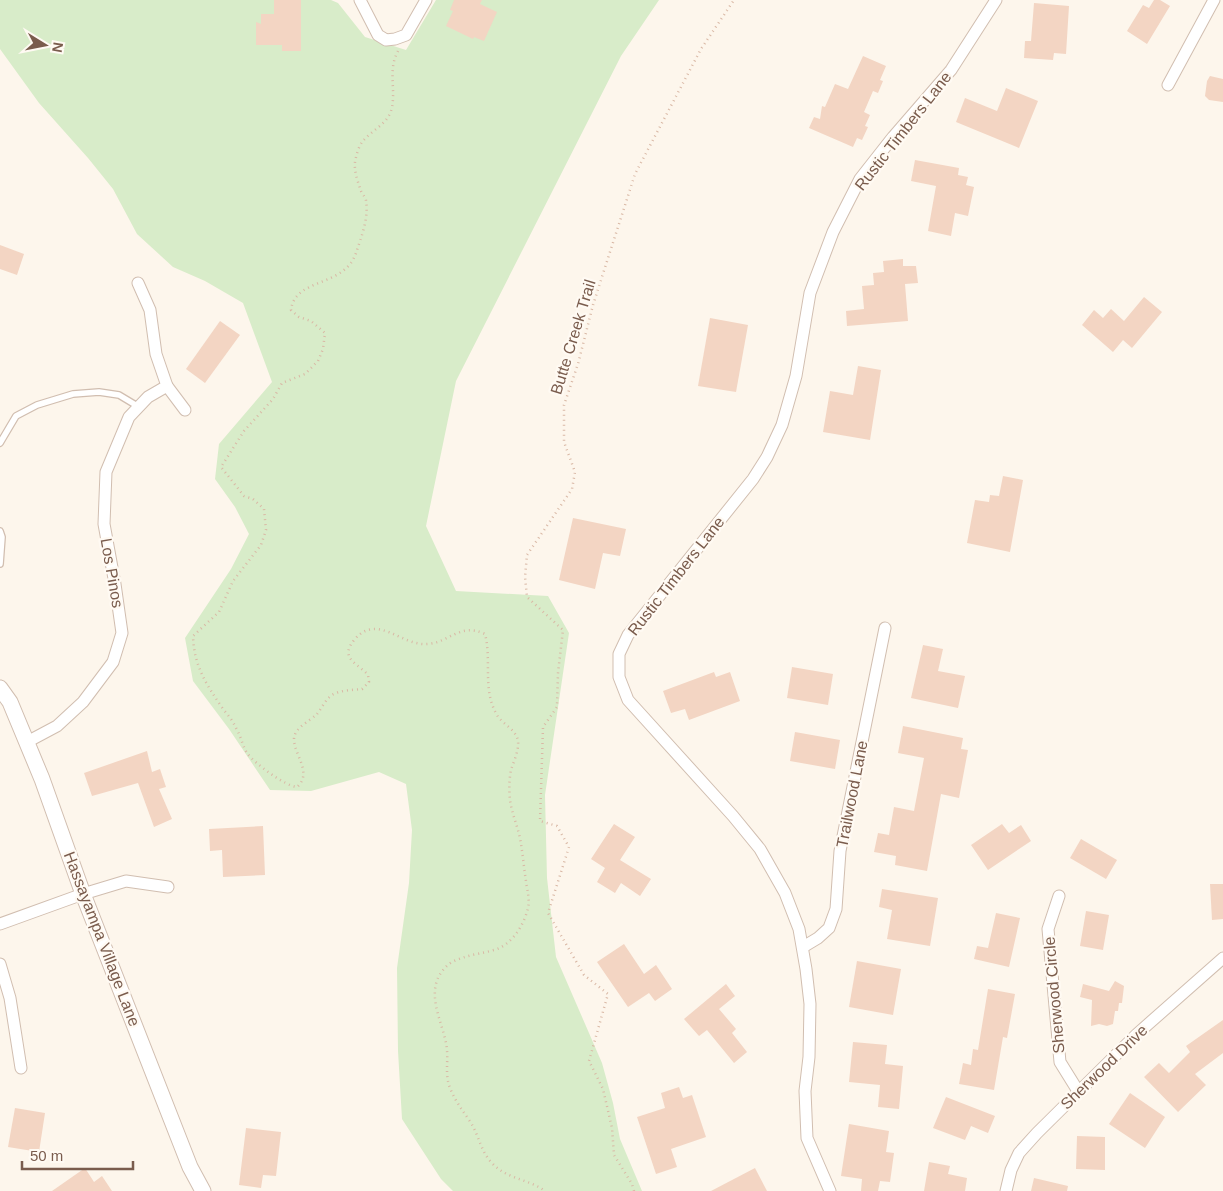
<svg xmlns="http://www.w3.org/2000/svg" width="1223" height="1191" viewBox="0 0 1223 1191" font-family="Arial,sans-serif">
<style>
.green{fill:#d8ecc9}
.building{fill:#f3d5c3}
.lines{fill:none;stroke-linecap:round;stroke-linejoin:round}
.service-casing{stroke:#d1beb0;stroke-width:8}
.minor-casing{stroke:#d1beb0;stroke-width:13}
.tertiary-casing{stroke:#d1beb0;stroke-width:17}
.path{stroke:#d9b8a5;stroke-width:2.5;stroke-dasharray:1 4;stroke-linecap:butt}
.service{stroke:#fff;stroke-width:5.5}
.minor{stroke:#fff;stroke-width:11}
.tertiary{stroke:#fff;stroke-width:15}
.labels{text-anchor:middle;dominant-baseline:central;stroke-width:4.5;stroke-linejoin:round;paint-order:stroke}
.street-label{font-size:16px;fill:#7a5c4d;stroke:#fffaf3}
</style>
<rect width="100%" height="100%" fill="#fdf6ec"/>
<path class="green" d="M 0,0 L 331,0 L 338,3 L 365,37 L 406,50 L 436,0 L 659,0 L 621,56 L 456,381 L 426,526 L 456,591 L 548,596 L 569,633 L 545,795 L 547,878 L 556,957 L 602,1063 L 613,1103 L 620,1139 L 642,1191 L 453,1191 L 441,1179 L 402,1119 L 398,1051 L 397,968 L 409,883 L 412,830 L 406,784 L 379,772 L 311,791 L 270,790 L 229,729 L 193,681 L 185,638 L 231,569 L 249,534 L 235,507 L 215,479 L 219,444 L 272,382 L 243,303 L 205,281 L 173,267 L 137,234 L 113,189 L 88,158 L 39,103 L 0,49 Z"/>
<g class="building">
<path d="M 274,0 L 301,0 L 301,51 L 282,51 L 282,45 L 256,45 L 256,22 L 261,24 L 261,14 L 274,14 Z"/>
<path d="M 454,0 L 482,0 L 480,4 L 497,12 L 484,41 L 474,37 L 473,39 L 446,26 L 453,11 L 450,10 Z"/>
<path d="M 1154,0 L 1160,0 L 1170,6 L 1147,44 L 1127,31 L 1143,5 L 1149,8 Z"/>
<path d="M 1034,3 L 1069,6 L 1066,54 L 1054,53 L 1053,60 L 1024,58 L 1025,41 L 1031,41 Z"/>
<path d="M 863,56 L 886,66 L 880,80 L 883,81 L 878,93 L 873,91 L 864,112 L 870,115 L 865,126 L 868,127 L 862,140 L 857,138 L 853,147 L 809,128 L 814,117 L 820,119 L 822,106 L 825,107 L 835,84 L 848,89 Z"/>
<path d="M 1210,76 L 1223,79 L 1223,102 L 1209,100 L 1205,96 L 1207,81 Z"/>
<path d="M 1006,88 L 1038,101 L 1019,148 L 956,122 L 965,98 L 997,111 Z"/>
<path d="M 915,160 L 959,168 L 958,175 L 968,177 L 966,185 L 974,187 L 968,216 L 955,213 L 951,236 L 928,231 L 936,186 L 911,181 Z"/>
<path d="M 0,245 L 24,254 L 17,275 L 0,269 Z"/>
<path d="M 903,259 L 903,266 L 916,266 L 918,283 L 905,284 L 908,321 L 847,326 L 846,311 L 864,309 L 862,286 L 874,285 L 873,273 L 884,272 L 883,261 Z"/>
<path d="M 1144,297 L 1162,312 L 1132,348 L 1123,340 L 1113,352 L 1082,325 L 1094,310 L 1103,318 L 1111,309 L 1124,321 Z"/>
<path d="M 710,318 L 748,325 L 736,392 L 698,386 Z"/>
<path d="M 220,321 L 240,335 L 205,383 L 186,369 Z"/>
<path d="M 858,366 L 881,370 L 870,440 L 823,432 L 830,391 L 853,395 Z"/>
<path d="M 1003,476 L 1023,480 L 1010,552 L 967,543 L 975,500 L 989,502 L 990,495 L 999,496 Z"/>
<path d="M 573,518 L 626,529 L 620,556 L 603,553 L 595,589 L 559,580 Z"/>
<path d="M 923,645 L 943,649 L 938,671 L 965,676 L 958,708 L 911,698 Z"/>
<path d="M 792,667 L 833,674 L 828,705 L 787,698 Z"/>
<path d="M 714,672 L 716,677 L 730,672 L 740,701 L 689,720 L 685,709 L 671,713 L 663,691 Z"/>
<path d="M 903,726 L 963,738 L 961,749 L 968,750 L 959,798 L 941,794 L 927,871 L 895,865 L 896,856 L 874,852 L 878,833 L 889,835 L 894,807 L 914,811 L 924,758 L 898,753 Z"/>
<path d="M 795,732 L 840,740 L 835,769 L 790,761 Z"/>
<path d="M 147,751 L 152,772 L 160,769 L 166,787 L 159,789 L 172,819 L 154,827 L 138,783 L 92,796 L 84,773 Z"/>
<path d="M 614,824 L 635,837 L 620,860 L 651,879 L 640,896 L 621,883 L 615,893 L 597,882 L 605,868 L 591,859 Z"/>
<path d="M 1002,824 L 1009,833 L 1021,825 L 1031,841 L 988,870 L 971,845 Z"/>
<path d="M 263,826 L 265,875 L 223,877 L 222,850 L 210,851 L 209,829 Z"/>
<path d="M 1081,839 L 1117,860 L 1106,879 L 1070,858 Z"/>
<path d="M 1210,884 L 1223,884 L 1223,919 L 1212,920 Z"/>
<path d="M 882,889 L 938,898 L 930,946 L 887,939 L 892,910 L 879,907 Z"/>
<path d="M 1086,911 L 1109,915 L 1103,950 L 1080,946 Z"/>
<path d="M 996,913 L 1020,918 L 1009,967 L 974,959 L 977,946 L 988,948 Z"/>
<path d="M 624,944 L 644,974 L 656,965 L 672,989 L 655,1001 L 649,993 L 628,1007 L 597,962 Z"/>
<path d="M 857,961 L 901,969 L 893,1015 L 849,1007 Z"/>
<path d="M 1115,981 L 1124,986 L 1122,1003 L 1119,1003 L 1118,1011 L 1115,1011 L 1113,1024 L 1107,1026 L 1099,1024 L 1091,1026 L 1092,1000 L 1080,997 L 1083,984 L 1109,991 Z"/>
<path d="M 726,984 L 735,996 L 719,1009 L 736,1029 L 732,1033 L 747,1052 L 734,1063 L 707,1030 L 699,1036 L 684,1019 Z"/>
<path d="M 988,989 L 1015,994 L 1007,1038 L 1003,1037 L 994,1090 L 959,1084 L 963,1063 L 971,1065 L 973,1049 L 978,1050 Z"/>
<path d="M 1223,1020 L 1223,1053 L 1195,1074 L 1206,1085 L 1178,1112 L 1144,1077 L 1159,1063 L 1169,1073 L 1190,1052 L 1186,1046 Z"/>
<path d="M 853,1042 L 887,1045 L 885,1064 L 903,1066 L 899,1109 L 878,1107 L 880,1085 L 849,1082 Z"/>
<path d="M 679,1087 L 683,1098 L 692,1095 L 706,1137 L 671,1149 L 677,1167 L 656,1174 L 637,1117 L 665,1108 L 661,1093 Z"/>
<path d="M 1130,1093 L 1165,1117 L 1145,1148 L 1109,1124 Z"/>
<path d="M 946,1097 L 995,1116 L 988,1133 L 971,1126 L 965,1140 L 933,1128 Z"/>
<path d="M 15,1108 L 45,1113 L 39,1152 L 8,1147 Z"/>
<path d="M 849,1124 L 889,1131 L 886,1152 L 894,1153 L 890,1182 L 880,1181 L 878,1191 L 861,1191 L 862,1179 L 841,1176 Z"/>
<path d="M 246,1128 L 281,1132 L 276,1176 L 263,1175 L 261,1188 L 239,1185 Z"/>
<path d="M 1077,1136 L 1105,1137 L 1105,1170 L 1076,1169 Z"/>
<path d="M 929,1162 L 950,1166 L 948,1174 L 967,1178 L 965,1191 L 924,1191 Z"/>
<path d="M 85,1168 L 94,1182 L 102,1176 L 112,1191 L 52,1191 Z"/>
<path d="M 755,1168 L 767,1191 L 711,1191 Z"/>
<path d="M 1034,1178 L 1068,1186 L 1067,1191 L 1031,1191 Z"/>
</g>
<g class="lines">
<defs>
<g id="service">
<path d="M 0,443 L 16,416 L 37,405 L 73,394 L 99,392 L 119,395 L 139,407"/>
<path d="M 0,531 L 2,537 L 0,564"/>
</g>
<g id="minor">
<path d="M 360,0 L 378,35 L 386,40 L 395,39 L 406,35 L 426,0"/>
<path d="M 1168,85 L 1214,0"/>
<path d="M 167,386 L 185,410"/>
<path d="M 27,742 L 57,726 L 83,702 L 113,662 L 122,633 L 115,584 L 104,524 L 106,472 L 129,417 L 148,397 L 167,386 L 156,354 L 150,310 L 138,283"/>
<path d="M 1059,896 L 1048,929 L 1060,1062 L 1078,1091"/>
<path d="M 0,924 L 83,894 L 126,881 L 168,887"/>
<path d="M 803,947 L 818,938 L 829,928 L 836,909 L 840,851 L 885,628"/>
<path d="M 0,964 L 10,998 L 21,1068"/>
<path d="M 830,1191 L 807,1138 L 805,1091 L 809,1057 L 810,1004 L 806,969 L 799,929 L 785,893 L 760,849 L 733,816 L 628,700 L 619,677 L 619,654 L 628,635 L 753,479 L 767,457 L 782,425 L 796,376 L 810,293 L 833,232 L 860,179 L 893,137 L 951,70 L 996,0"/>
<path d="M 1006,1191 L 1011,1170 L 1019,1153 L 1037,1133 L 1137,1034 L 1223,958"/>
</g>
<path id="tertiary" d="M 0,688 L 10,702 L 42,779 L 83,894 L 190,1167 L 203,1191"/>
</defs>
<use href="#service" class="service-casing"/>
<use href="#minor" class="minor-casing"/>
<use href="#tertiary" class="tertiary-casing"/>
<g class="path">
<path d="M 398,51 C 387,71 397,91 391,111 C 386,125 372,130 363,141 C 359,145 356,156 355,162 C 354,172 358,182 361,191 C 363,195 366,198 366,201 C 369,218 361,238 356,253 C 344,288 295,277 291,310 L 299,317 L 311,321 L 325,333 L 323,349 L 318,361 L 305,374 L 282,383 L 273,399 L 244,431 L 221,467 L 244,496 L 253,499 L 264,509 L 266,530 L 261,545 L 233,581 L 219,612 L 193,636 C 194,666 206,684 223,709 C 228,715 233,721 236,728 C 241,736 242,745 247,753 C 254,763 285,786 297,787 C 313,773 294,755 294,739 C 294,728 310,721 317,714 C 322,708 325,700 332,695 C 340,690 353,690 362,689 L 369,682 L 368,675 C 358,663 338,659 355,639 C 378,613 401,646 427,644 C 449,643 460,622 485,634 C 492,661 482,690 497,715 C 503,725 516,729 518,741 C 519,750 514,761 511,770 C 509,780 509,790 510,800 C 512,815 519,829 521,844 C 523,856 524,869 526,881 C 527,891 530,898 528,908 C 524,925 512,945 494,950 C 484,953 474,954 465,957 C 459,959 452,961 448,965 C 420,989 445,1024 447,1050 C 448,1064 445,1075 450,1088 C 455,1101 463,1111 471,1123 C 479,1136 481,1152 492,1163 C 506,1179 529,1179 545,1191"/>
<path d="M 634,1191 L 632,1184 L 614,1155 L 612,1128 L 603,1089 L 589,1061 L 608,994 L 584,975 L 548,913 L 569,847 L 557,826 L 540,821 L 543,727 L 557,707 L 558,673 L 563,630 L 527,597 L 525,577 L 527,555 L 572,489 L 575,472 L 564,442 L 564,405 L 578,364 L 593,305 L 635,174 L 701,49 L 734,0"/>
</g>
<use href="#service" class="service"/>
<use href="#minor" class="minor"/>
<use href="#tertiary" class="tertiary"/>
</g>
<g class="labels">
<g class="street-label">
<text transform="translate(903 131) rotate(-52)">Rustic Timbers Lane</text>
<text transform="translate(573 337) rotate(-73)">Butte Creek Trail</text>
<text transform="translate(112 573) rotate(80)">Los Pinos</text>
<text transform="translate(676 576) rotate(-52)">Rustic Timbers Lane</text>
<text transform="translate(852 794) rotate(-79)">Trailwood Lane</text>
<text transform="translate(102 939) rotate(69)">Hassayampa Village Lane</text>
<text transform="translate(1054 995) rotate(-95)">Sherwood Circle</text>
<text transform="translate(1104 1067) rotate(-44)">Sherwood Drive</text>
</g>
</g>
<g transform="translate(45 45) rotate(100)" stroke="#fffaf3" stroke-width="4" paint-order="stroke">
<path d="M0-4L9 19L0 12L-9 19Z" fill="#7a5c4d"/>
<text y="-8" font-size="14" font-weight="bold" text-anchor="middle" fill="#7a5c4d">N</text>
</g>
<path d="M22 1161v8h111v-8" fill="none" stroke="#7a5c4d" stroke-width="2.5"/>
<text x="30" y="1161" font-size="15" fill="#7a5c4d" stroke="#fffaf3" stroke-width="4" paint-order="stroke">50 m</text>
</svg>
